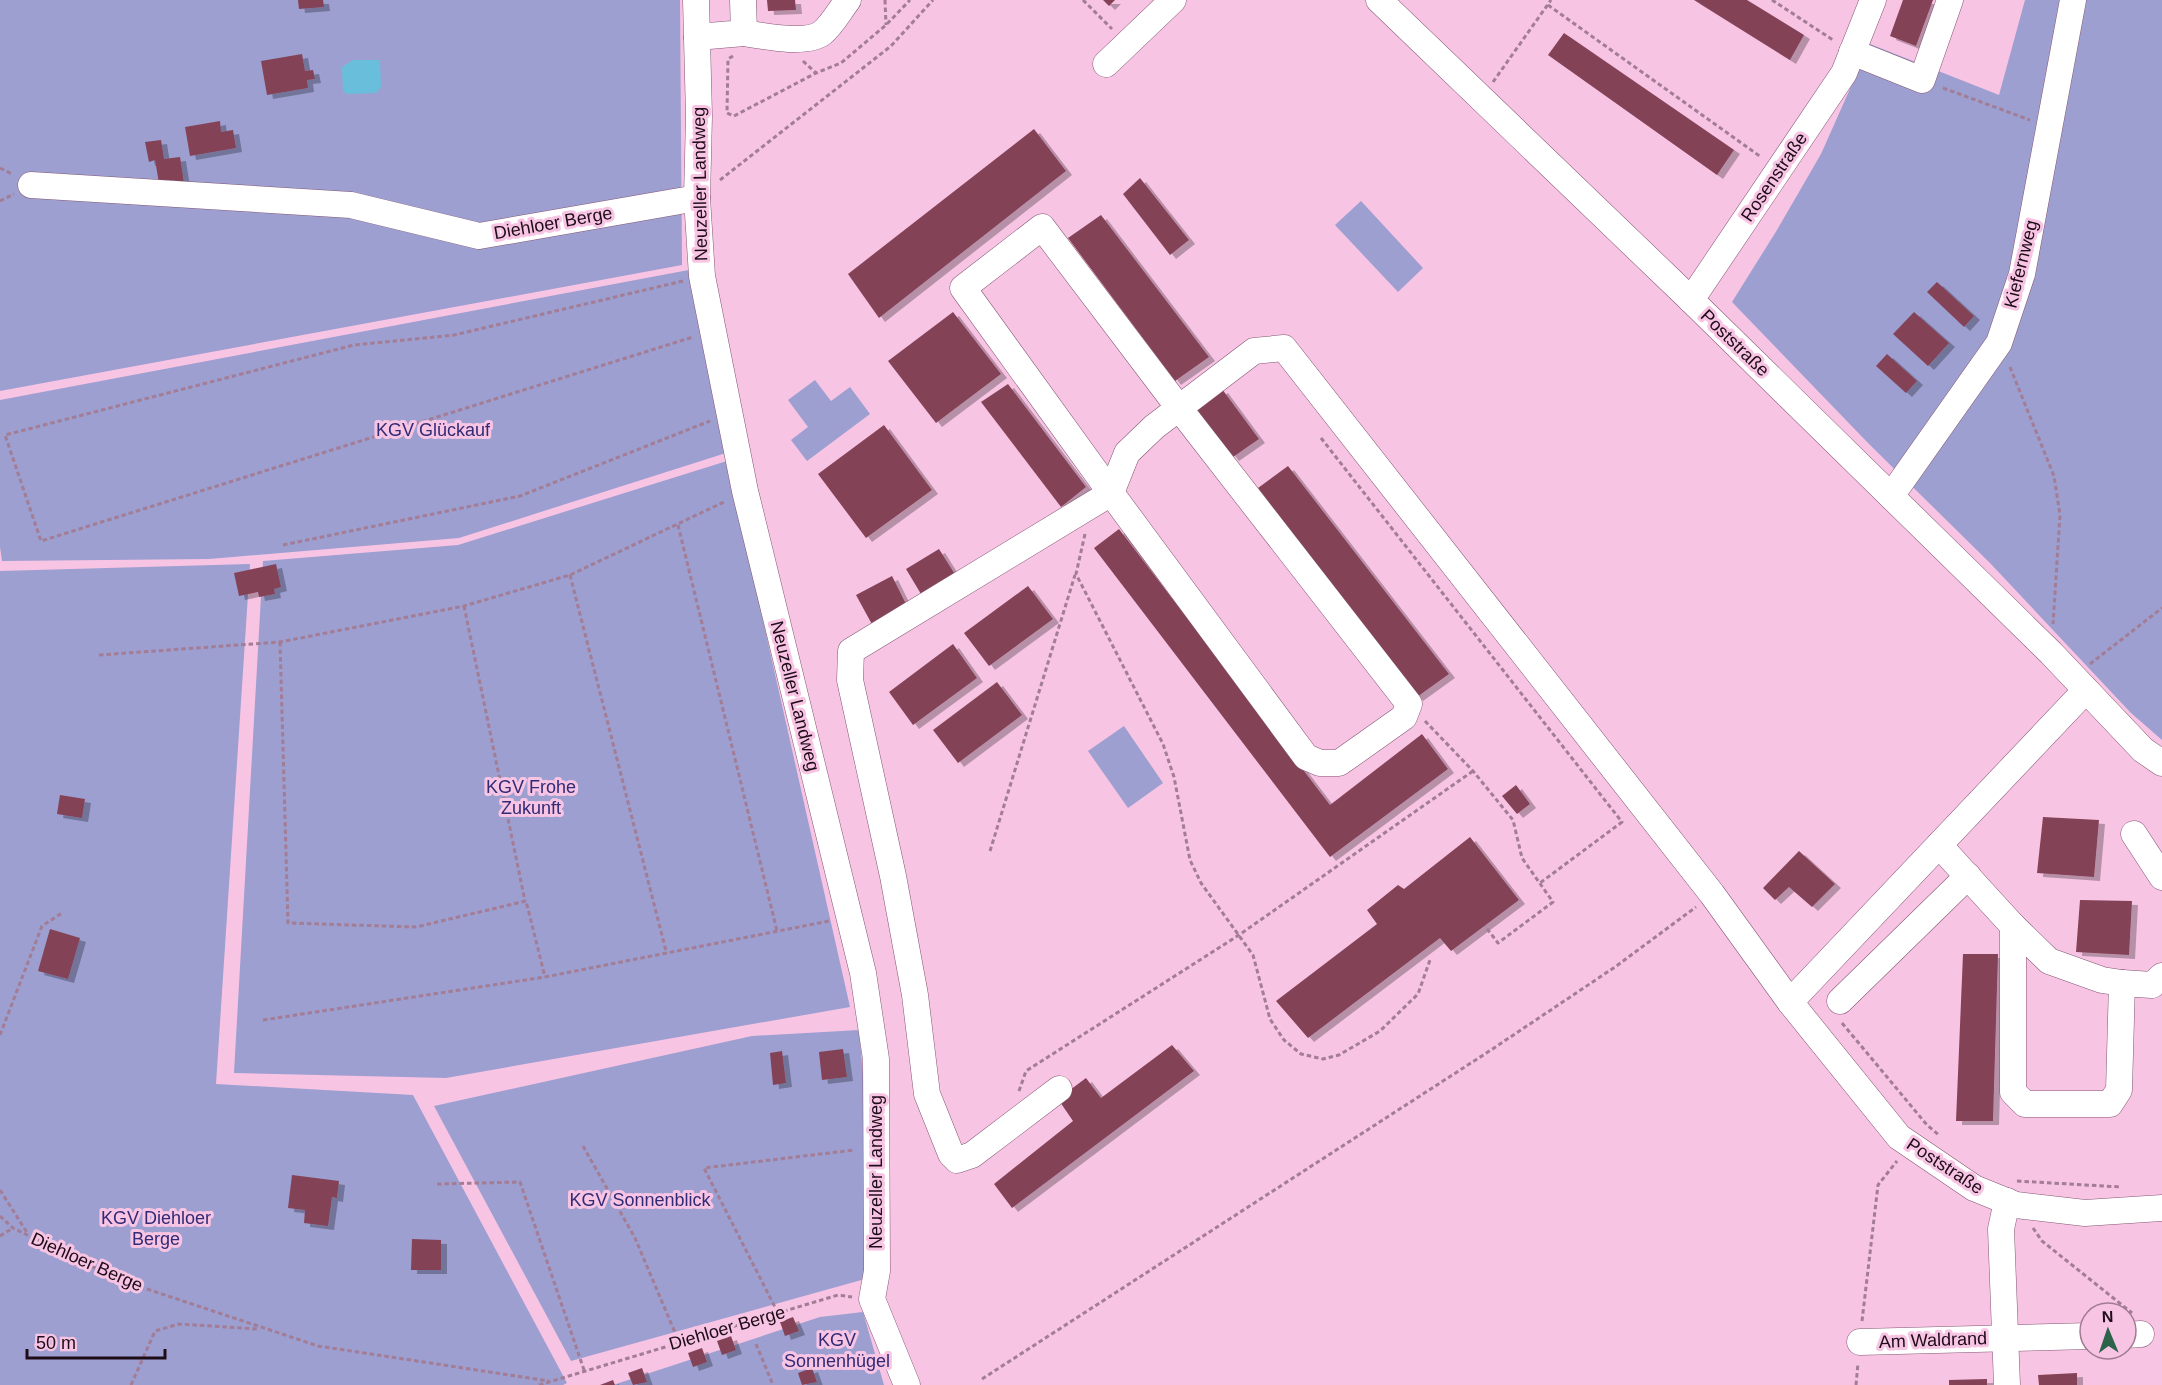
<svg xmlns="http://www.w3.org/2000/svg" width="2162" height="1385" viewBox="0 0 2162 1385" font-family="Helvetica,sans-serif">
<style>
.green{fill:#9c9fd0}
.water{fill:#69bfdb}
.building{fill:#844257;filter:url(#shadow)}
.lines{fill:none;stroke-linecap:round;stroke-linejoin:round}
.minor-casing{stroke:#845774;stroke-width:27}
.path{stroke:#a37c95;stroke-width:3;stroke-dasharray:4.5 3;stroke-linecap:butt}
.minor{stroke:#fff;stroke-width:26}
.labels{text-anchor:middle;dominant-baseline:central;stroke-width:6;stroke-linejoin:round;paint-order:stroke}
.street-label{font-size:18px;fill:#1e0c18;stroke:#f8c4e4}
.park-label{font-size:18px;fill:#312b75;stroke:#f8c4e4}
</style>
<defs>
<filter id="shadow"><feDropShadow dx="6" dy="4" stdDeviation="0" flood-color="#0004"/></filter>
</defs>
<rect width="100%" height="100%" fill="#f8c4e4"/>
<g class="green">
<path d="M 0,0 L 680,0 L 682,265 L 0,391 Z"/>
<path d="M 2025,0 L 2162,0 L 2162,740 L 2131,713 L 1990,563 L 1870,445 L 1732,302 L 1777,230 L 1821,154 L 1870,44 L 1999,95 Z"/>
<path d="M 1361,201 L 1423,268 L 1398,292 L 1335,225 Z"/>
<path d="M 694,269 L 726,453 L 459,538 L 209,559 L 2,561 L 0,547 L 0,400 Z"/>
<path d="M 815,380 L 831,401 L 850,387 L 870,414 L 807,461 L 791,440 L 808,427 L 788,400 Z"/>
<path d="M 727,461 L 850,1007 L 446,1078 L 234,1073 L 263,561 L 458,545 Z"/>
<path d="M 250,564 L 216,1084 L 413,1095 L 567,1383 L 563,1385 L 0,1385 L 0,571 Z"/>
<path d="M 1124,726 L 1163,783 L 1128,808 L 1088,751 Z"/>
<path d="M 859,1030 L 870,1152 L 865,1279 L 571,1361 L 434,1106 L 752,1036 Z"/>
<path d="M 863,1312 L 884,1385 L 613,1385 L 820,1317 Z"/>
</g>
<path class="water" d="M 353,60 L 380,60 L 381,87 L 376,93 L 347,94 L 343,91 L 342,67 Z"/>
<g class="building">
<path d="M 298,0 L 323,0 L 324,7 L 299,9 Z"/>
<path d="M 767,0 L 795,0 L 796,10 L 768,11 Z"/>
<path d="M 1103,0 L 1115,0 L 1109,6 Z"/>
<path d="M 1694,0 L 1747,0 L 1804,35 L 1790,60 Z"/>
<path d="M 1903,0 L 1933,0 L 1916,46 L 1890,36 Z"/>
<path d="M 1564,33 L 1734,150 L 1717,175 L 1548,55 Z"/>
<path d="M 302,54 L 305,71 L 313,70 L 315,79 L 307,80 L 308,88 L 267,95 L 261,61 Z"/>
<path d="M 220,121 L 221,132 L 233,130 L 236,148 L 190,156 L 185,127 Z"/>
<path d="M 1034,129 L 1066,171 L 879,318 L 848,274 Z"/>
<path d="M 161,140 L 164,159 L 180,157 L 185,189 L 176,190 L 175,180 L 159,183 L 155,160 L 149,162 L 145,142 Z"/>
<path d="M 1140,178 L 1189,240 L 1170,255 L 1123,194 Z"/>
<path d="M 1101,215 L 1209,357 L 1175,381 L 1068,238 Z"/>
<path d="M 1937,282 L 1974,316 L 1964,327 L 1927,292 Z"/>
<path d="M 953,312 L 1001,374 L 936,423 L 888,361 Z"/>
<path d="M 1914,312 L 1949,343 L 1928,366 L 1893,334 Z"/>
<path d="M 1887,354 L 1917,381 L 1906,393 L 1876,366 Z"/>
<path d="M 1008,384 L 1086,487 L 1061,507 L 981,402 Z"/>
<path d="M 1222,389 L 1259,439 L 1233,457 L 1195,407 Z"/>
<path d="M 884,425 L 932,490 L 866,538 L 818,474 Z"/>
<path d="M 1288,466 L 1449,674 L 1417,697 L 1258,488 Z"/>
<path d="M 1119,529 L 1330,805 L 1422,734 L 1448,769 L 1330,857 L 1094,548 Z"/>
<path d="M 939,549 L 958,579 L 924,599 L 906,569 Z"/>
<path d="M 276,564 L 281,587 L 274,589 L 275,594 L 259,597 L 258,592 L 239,596 L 234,573 Z"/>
<path d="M 892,576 L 909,610 L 874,628 L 856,595 Z"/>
<path d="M 1028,586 L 1053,619 L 989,666 L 964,633 Z"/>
<path d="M 953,644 L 977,678 L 913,725 L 889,692 Z"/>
<path d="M 997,682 L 1022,715 L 958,763 L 933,730 Z"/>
<path d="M 1516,785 L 1530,804 L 1517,814 L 1502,796 Z"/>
<path d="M 60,795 L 85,799 L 82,818 L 57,814 Z"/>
<path d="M 2043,817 L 2099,820 L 2094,877 L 2037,873 Z"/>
<path d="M 1470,837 L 1519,900 L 1451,951 L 1440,938 L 1308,1038 L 1276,1001 L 1377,924 L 1367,910 L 1398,885 L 1404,889 Z"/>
<path d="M 1799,851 L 1835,884 L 1812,907 L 1789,887 L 1775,900 L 1763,888 Z"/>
<path d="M 2080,900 L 2132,901 L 2129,955 L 2076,952 Z"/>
<path d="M 50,929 L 80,938 L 68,979 L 38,971 Z"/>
<path d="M 1963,954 L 1998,954 L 1993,1121 L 1956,1121 Z"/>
<path d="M 1172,1045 L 1194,1071 L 1012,1208 L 994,1184 L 1073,1121 L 1058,1099 L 1086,1078 L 1101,1098 Z"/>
<path d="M 843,1049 L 847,1077 L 822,1080 L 819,1052 Z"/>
<path d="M 782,1051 L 786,1083 L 773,1085 L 770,1053 Z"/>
<path d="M 292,1175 L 339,1181 L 337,1198 L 332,1197 L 328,1226 L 304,1223 L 305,1210 L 288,1208 Z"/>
<path d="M 412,1239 L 441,1240 L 441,1270 L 411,1270 Z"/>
<path d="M 793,1317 L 799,1331 L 785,1336 L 780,1322 Z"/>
<path d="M 731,1336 L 736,1350 L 722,1355 L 717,1341 Z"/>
<path d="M 702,1348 L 707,1362 L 693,1367 L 688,1353 Z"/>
<path d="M 642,1368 L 647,1382 L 633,1385 L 628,1373 Z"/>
<path d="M 812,1368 L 817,1382 L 802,1385 L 798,1373 Z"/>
<path d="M 2077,1373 L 2077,1385 L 2039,1385 L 2038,1375 Z"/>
<path d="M 1987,1379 L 1987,1385 L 1949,1385 L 1949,1380 Z"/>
<path d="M 613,1380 L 615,1385 L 600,1385 Z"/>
</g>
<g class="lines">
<defs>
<g id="minor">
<path d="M 696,0 L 699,116 L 697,198 L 702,276 L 745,491 L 863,973 L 876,1059 L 877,1271 L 872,1299 L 907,1385"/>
<path d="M 1379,0 L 1691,300 L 2051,653 L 2143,750 L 2162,763"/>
<path d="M 744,33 C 763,36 806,45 822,33 C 832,25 840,10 848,0"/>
<path d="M 697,37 L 744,33 L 743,0"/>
<path d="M 1852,52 L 1922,80 L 1950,0"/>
<path d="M 1106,64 L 1173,0"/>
<path d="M 31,185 L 351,205 L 479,236 L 697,198"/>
<path d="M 1042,227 L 1179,408 L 1409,704 L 1404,717 L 1339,763 L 1320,763 L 1306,757 L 1111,493 L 963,288 Z"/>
<path d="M 1691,300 L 1844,73 L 1873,0"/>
<path d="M 1891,496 L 1999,343 L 2022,274 L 2073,0"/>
<path d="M 2134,834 L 2162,877"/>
<path d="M 1939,845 L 2013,926 L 2049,961 L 2102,980 L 2122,983 L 2152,985 L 2162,976"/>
<path d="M 2013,926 L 2013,1092 L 2025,1104 L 2110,1104 L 2119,1090 L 2122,983"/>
<path d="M 1840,1001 L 1968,876"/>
<path d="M 1790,1002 L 2086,690"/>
<path d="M 1059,1089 L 972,1155 L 957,1160 L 951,1154 L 927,1094 L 915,995 L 893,876 L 850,680 L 851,651 L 1111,493 L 1127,453 L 1154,427 L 1254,351 L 1284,348 L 1712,894 L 1790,1002 L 1899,1137 L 1974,1188 L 2016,1205 L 2085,1213 L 2162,1208"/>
<path d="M 2007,1201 L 2001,1229 L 2007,1385"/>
<path d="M 2126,1335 L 2141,1334"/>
<path d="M 1860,1342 L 2090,1336"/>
</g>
</defs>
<use href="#minor" class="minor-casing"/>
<g class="path">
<path d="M 885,0 L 886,25"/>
<path d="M 1083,0 L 1112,29"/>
<path d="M 1772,0 L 1833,40"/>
<path d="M 1548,5 L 1761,157"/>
<path d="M 733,56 L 728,59 L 727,113 L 734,116 L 816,73 L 841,63 L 886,25 L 910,0"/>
<path d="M 803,61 L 816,73"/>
<path d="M 1493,82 L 1551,0"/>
<path d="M 1943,88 L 2030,120"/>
<path d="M 0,168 L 12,174"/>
<path d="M 720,180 L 891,46 L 933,0"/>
<path d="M 0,201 L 14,194"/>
<path d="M 683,281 L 454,335 L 354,345 L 5,435 L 41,541 L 693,337"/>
<path d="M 2010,367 L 2054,476 L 2060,515 L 2053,624"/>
<path d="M 1321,438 L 1622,822 L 1540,883"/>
<path d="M 678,525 L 777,931"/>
<path d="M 1085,534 L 1076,574 L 1163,744 L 1174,777 L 1190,860 L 1201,883 L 1253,955 L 1270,1019 L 1284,1040 L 1301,1054 L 1323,1059 L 1339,1055 L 1380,1031 L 1418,994 L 1430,960"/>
<path d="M 283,545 L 520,496 L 710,421"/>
<path d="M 570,575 L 666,951"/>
<path d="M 464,606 L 525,901"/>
<path d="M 280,642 L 288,923 L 416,927 L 526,901 L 545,977"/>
<path d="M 99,655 L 280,642 L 464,606 L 570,575 L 726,501"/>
<path d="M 2090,664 L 2162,608"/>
<path d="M 1425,721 L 1473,771 L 1513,820 L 1522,858 L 1553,902 L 1498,943 L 1485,926"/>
<path d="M 990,851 L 1075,575"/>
<path d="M 263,1020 L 545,977 L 829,921"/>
<path d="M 1842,1023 L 1927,1125 L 1940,1136"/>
<path d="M 0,1035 L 42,926 L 62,913"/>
<path d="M 1019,1091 L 1026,1071 L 1239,935 L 1473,771"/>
<path d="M 583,1146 L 635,1238 L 679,1342"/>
<path d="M 2017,1181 L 2121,1187"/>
<path d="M 437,1184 L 520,1182 L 584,1370"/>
<path d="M 0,1190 L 28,1234"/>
<path d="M 0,1216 L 13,1228 L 120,1280 L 318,1346 L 549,1381"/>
<path d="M 2033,1228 L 2042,1241 L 2132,1313"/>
<path d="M 0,1236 L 13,1228"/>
<path d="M 778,1313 L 704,1168 L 854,1150"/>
<path d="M 1862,1321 L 1878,1185 L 1897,1161"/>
<path d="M 756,1344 L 773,1385"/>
<path d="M 982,1379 L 1491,1050 L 1615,967 L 1696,907"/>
<path d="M 131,1385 L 155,1331 L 179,1324 L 258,1329"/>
<path d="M 539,1385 L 838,1295 L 852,1297"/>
<path d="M 1856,1385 L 1858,1363"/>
</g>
<use href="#minor" class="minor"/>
</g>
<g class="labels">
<g class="street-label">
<text transform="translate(1774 177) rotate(-56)">Rosenstraße</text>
<text transform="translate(700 184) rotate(-91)">Neuzeller Landweg</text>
<text transform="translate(553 223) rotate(-10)">Diehloer Berge</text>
<text transform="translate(2021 264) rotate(-76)">Kiefernweg</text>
<text transform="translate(1735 343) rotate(44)">Poststraße</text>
<text transform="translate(795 696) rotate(76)">Neuzeller Landweg</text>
<text transform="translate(1945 1166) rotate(33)">Poststraße</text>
<text transform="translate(876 1172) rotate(-90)">Neuzeller Landweg</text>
<text transform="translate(87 1262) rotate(24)">Diehloer Berge</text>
<text transform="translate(727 1328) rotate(-16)">Diehloer Berge</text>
<text transform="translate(1933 1340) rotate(-2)">Am Waldrand</text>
</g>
<g class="park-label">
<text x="433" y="430">KGV Glückauf</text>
<text x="531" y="787">KGV Frohe<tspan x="531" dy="21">Zukunft</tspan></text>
<text x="640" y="1200">KGV Sonnenblick</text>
<text x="156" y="1218">KGV Diehloer<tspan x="156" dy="21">Berge</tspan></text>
<text x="837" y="1340">KGV<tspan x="837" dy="21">Sonnenhügel</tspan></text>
</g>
</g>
<g transform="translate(2108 1331) rotate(358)"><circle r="28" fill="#f8c4e4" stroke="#a17a92" stroke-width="1.5"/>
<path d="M0-4.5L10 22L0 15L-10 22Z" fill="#2c6349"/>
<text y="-9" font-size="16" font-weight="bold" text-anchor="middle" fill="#1e0c18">N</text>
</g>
<path d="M27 1349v9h138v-9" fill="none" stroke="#1e0c18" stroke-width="3"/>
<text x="36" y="1349" font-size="18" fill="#1e0c18" stroke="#f8c4e4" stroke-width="4.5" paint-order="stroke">50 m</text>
</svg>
